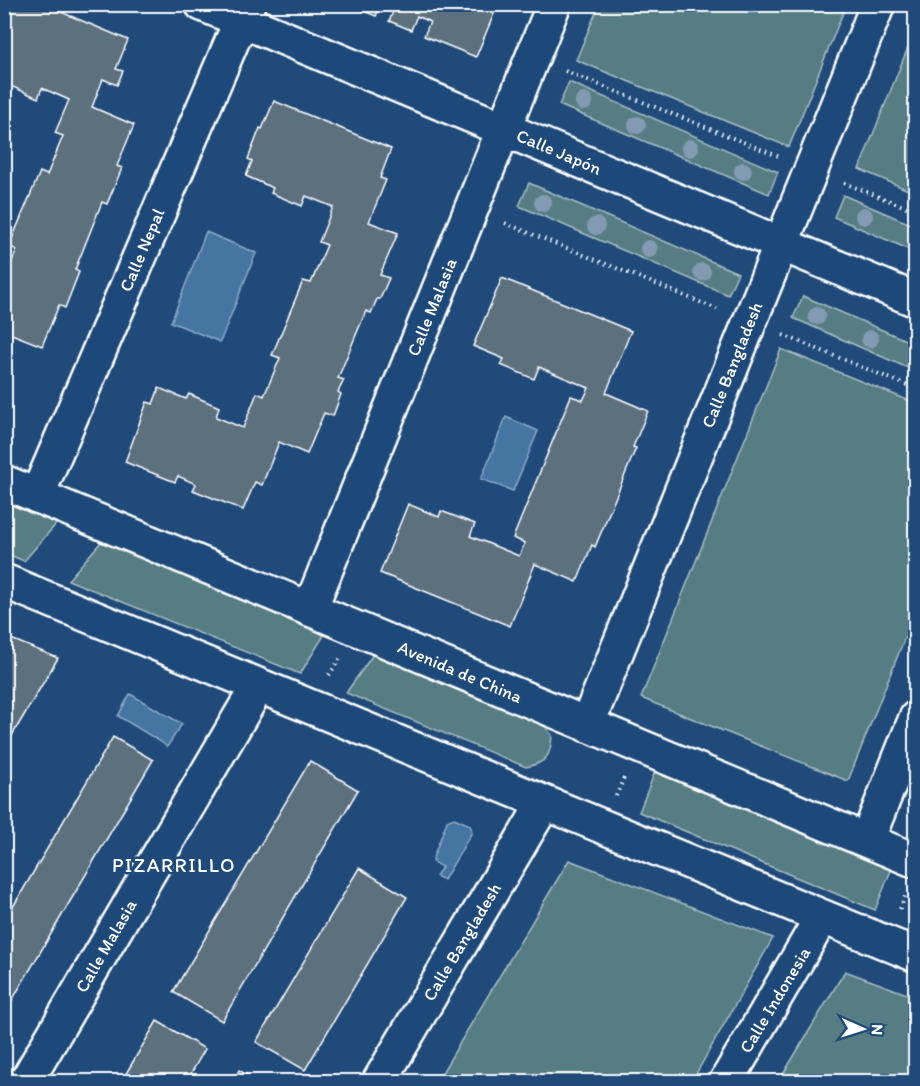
<svg xmlns="http://www.w3.org/2000/svg" width="920" height="1086" viewBox="0 0 920 1086" font-family="Itim,sans-serif">
<style>
.green{fill:#567d84;stroke:#aabec2;stroke-width:1.5}
.water{fill:#4574a1;stroke:#8facc7;stroke-width:1.5}
.building{fill:#5d6f7e;stroke:#fff;stroke-width:1.5}
.lines{fill:none;stroke-linecap:round;stroke-linejoin:round}
.minor-casing{stroke:#fff;stroke-width:38}
.path{stroke:#fff;stroke-width:4;stroke-dasharray:1.5 4.5;stroke-linecap:butt}
.minor{stroke:#1f4a7a;stroke-width:33}
.tree{fill:#839bb2}
.labels{text-anchor:middle;dominant-baseline:central;stroke-width:5;stroke-linejoin:round;paint-order:stroke}
.street-label{font-size:18px;fill:#fff;stroke:#1f4a7a}
.neighbourhood-label{font-size:20px;letter-spacing:1.5px;fill:#fff;stroke:#1f4a7a}
</style>
<rect width="100%" height="100%" fill="#1f4a7a"/>
<filter id="ink" filterUnits="userSpaceOnUse"><feTurbulence type="fractalNoise" baseFrequency=".0167" numOctaves="2"/><feDisplacementMap in="SourceGraphic" scale="12" xChannelSelector="R" yChannelSelector="G"/><feConvolveMatrix kernelMatrix="1 2 1 2 8 2 1 2 1" color-interpolation-filters="sRGB"/></filter>
<g filter="url(#ink)">
<g class="green">
<path d="M 599,5 L 599,4 L 846,5 L 789,147 L 576,60 Z"/>
<path d="M 915,30 L 916,193 L 915,193 L 859,169 Z"/>
<path d="M 569,82 L 778,172 L 769,194 L 559,105 Z"/>
<path d="M 529,183 L 738,273 L 728,295 L 519,206 Z"/>
<path d="M 843,195 L 915,226 L 915,252 L 834,217 Z"/>
<path d="M 803,296 L 915,344 L 915,371 L 793,318 Z"/>
<path d="M 781,349 L 915,403 L 915,612 L 848,781 L 641,698 Z"/>
<path d="M 4,502 L 57,523 L 24,561 L 5,553 Z"/>
<path d="M 102,541 L 326,632 L 300,674 L 68,580 Z"/>
<path d="M 374,653 L 543,724 L 552,735 C 551,755 547,763 526,767 L 346,693 Z"/>
<path d="M 656,769 L 892,868 L 875,910 L 639,812 Z"/>
<path d="M 569,860 L 773,938 L 692,1081 L 437,1081 Z"/>
<path d="M 845,971 L 915,997 L 915,1081 L 779,1081 Z"/>
</g>
<g class="water">
<path d="M 206,232 L 256,253 L 220,342 L 171,322 Z"/>
<path d="M 506,417 L 538,431 L 513,491 L 481,479 Z"/>
<path d="M 130,694 L 182,724 L 167,747 L 161,742 L 118,716 Z"/>
<path d="M 454,818 L 470,825 L 472,832 L 444,880 L 436,876 L 442,867 L 434,863 L 433,858 L 447,821 Z"/>
</g>
<g class="building">
<path d="M 6,4 L 42,4 L 128,40 L 116,69 L 123,71 L 117,85 L 103,79 L 92,107 L 134,125 L 117,166 L 122,168 L 107,204 L 102,202 L 75,270 L 79,272 L 65,308 L 59,305 L 42,346 L 4,331 L 4,278 L 17,250 L 9,246 L 40,172 L 47,175 L 63,136 L 55,133 L 69,100 L 42,88 L 38,98 L 6,84 L 9,78 L 4,77 Z"/>
<path d="M 355,4 L 381,4 L 376,16 L 354,7 Z"/>
<path d="M 388,4 L 463,4 L 472,8 L 474,4 L 498,4 L 476,57 L 424,36 L 430,22 L 417,16 L 411,30 L 389,21 L 395,7 Z"/>
<path d="M 274,101 L 391,149 L 380,178 L 386,180 L 369,222 L 398,233 L 380,275 L 389,278 L 380,299 L 377,299 L 371,313 L 366,311 L 338,378 L 344,380 L 338,392 L 341,394 L 333,416 L 324,413 L 307,454 L 279,442 L 262,485 L 255,482 L 243,510 L 193,490 L 196,484 L 178,476 L 175,482 L 125,462 L 147,402 L 153,404 L 159,388 L 186,399 L 189,394 L 219,407 L 216,417 L 243,428 L 257,393 L 264,396 L 280,358 L 272,355 L 303,281 L 311,283 L 327,245 L 319,242 L 333,207 L 306,196 L 302,206 L 271,193 L 273,188 L 246,176 L 252,161 L 248,159 L 260,128 L 262,129 Z"/>
<path d="M 502,278 L 631,331 L 606,393 L 648,411 L 633,447 L 636,448 L 595,547 L 592,545 L 577,582 L 535,564 L 510,626 L 380,573 L 408,504 L 439,517 L 441,511 L 475,524 L 470,536 L 519,556 L 525,543 L 513,538 L 571,396 L 583,400 L 589,388 L 539,367 L 534,379 L 501,365 L 504,359 L 473,346 Z"/>
<path d="M 11,639 L 58,658 L 4,749 L 4,648 Z"/>
<path d="M 113,737 L 153,760 L 4,1014 L 4,922 Z"/>
<path d="M 310,761 L 358,790 L 222,1021 L 173,992 Z"/>
<path d="M 359,868 L 407,897 L 305,1070 L 256,1042 Z"/>
<path d="M 157,1021 L 205,1049 L 186,1082 L 121,1082 Z"/>
<path d="M 239,1070 L 258,1082 L 233,1082 Z"/>
</g>
<g class="lines">
<defs>
<g id="minor">
<path d="M 202,4 L 916,300"/>
<path d="M 4,482 L 916,861"/>
<path d="M 37,496 L 248,4"/>
<path d="M 4,581 L 916,955"/>
<path d="M 310,609 L 554,4"/>
<path d="M 587,725 L 878,4"/>
<path d="M 867,840 L 916,718"/>
<path d="M 26,1082 L 258,686"/>
<path d="M 379,1082 L 544,803"/>
<path d="M 726,1082 L 822,917"/>
</g>
</defs>
<use href="#minor" class="minor-casing"/>
<g class="path">
<path d="M 565,71 L 778,156"/>
<path d="M 844,183 L 916,211"/>
<path d="M 505,223 L 717,309"/>
<path d="M 783,335 L 916,389"/>
<path d="M 329,675 L 340,659"/>
<path d="M 616,796 L 624,778"/>
<path d="M 900,909 L 906,894"/>
</g>
<use href="#minor" class="minor"/>
</g>
<g class="tree">
<circle cx="584" cy="102" r="9"/>
<circle cx="637" cy="125" r="9"/>
<circle cx="690" cy="148" r="9"/>
<circle cx="743" cy="171" r="9"/>
<circle cx="543" cy="203" r="9"/>
<circle cx="864" cy="216" r="9"/>
<circle cx="596" cy="226" r="9"/>
<circle cx="649" cy="249" r="9"/>
<circle cx="702" cy="272" r="9"/>
<circle cx="817" cy="316" r="9"/>
<circle cx="870" cy="339" r="9"/>
</g>
</g>
<g class="labels">
<g class="street-label">
<text transform="translate(559 152) rotate(23)">Calle Japón</text>
<text transform="translate(142 250) rotate(-67)">Calle Nepal</text>
<text transform="translate(432 307) rotate(-68)">Calle Malasia</text>
<text transform="translate(732 365) rotate(-68)">Calle Bangladesh</text>
<text transform="translate(460 672) rotate(23)">Avenida de China</text>
<text transform="translate(462 942) rotate(-59)">Calle Bangladesh</text>
<text transform="translate(106 946) rotate(-60)">Calle Malasia</text>
<text transform="translate(775 1000) rotate(-59)">Calle Indonesia</text>
</g>
<g class="neighbourhood-label">
<text x="174" y="865">PIZARRILLO</text>
</g>
</g>
<rect width="920" height="1086" fill="none" stroke="#1f4a7a" stroke-width="24"/>
<rect x="12" y="12" width="896" height="1062" fill="none" stroke="#fff" stroke-width="2" filter="url(#ink)"/>
<g transform="translate(863 1029) rotate(93)" stroke="#1f4a7a" stroke-width="4.5" paint-order="stroke">
<path d="M0-4.5L10 22L0 15L-10 22Z" fill="#ffffff"/>
<text y="-9" font-size="16" font-weight="bold" text-anchor="middle" fill="#ffffff">N</text>
</g>
</svg>
